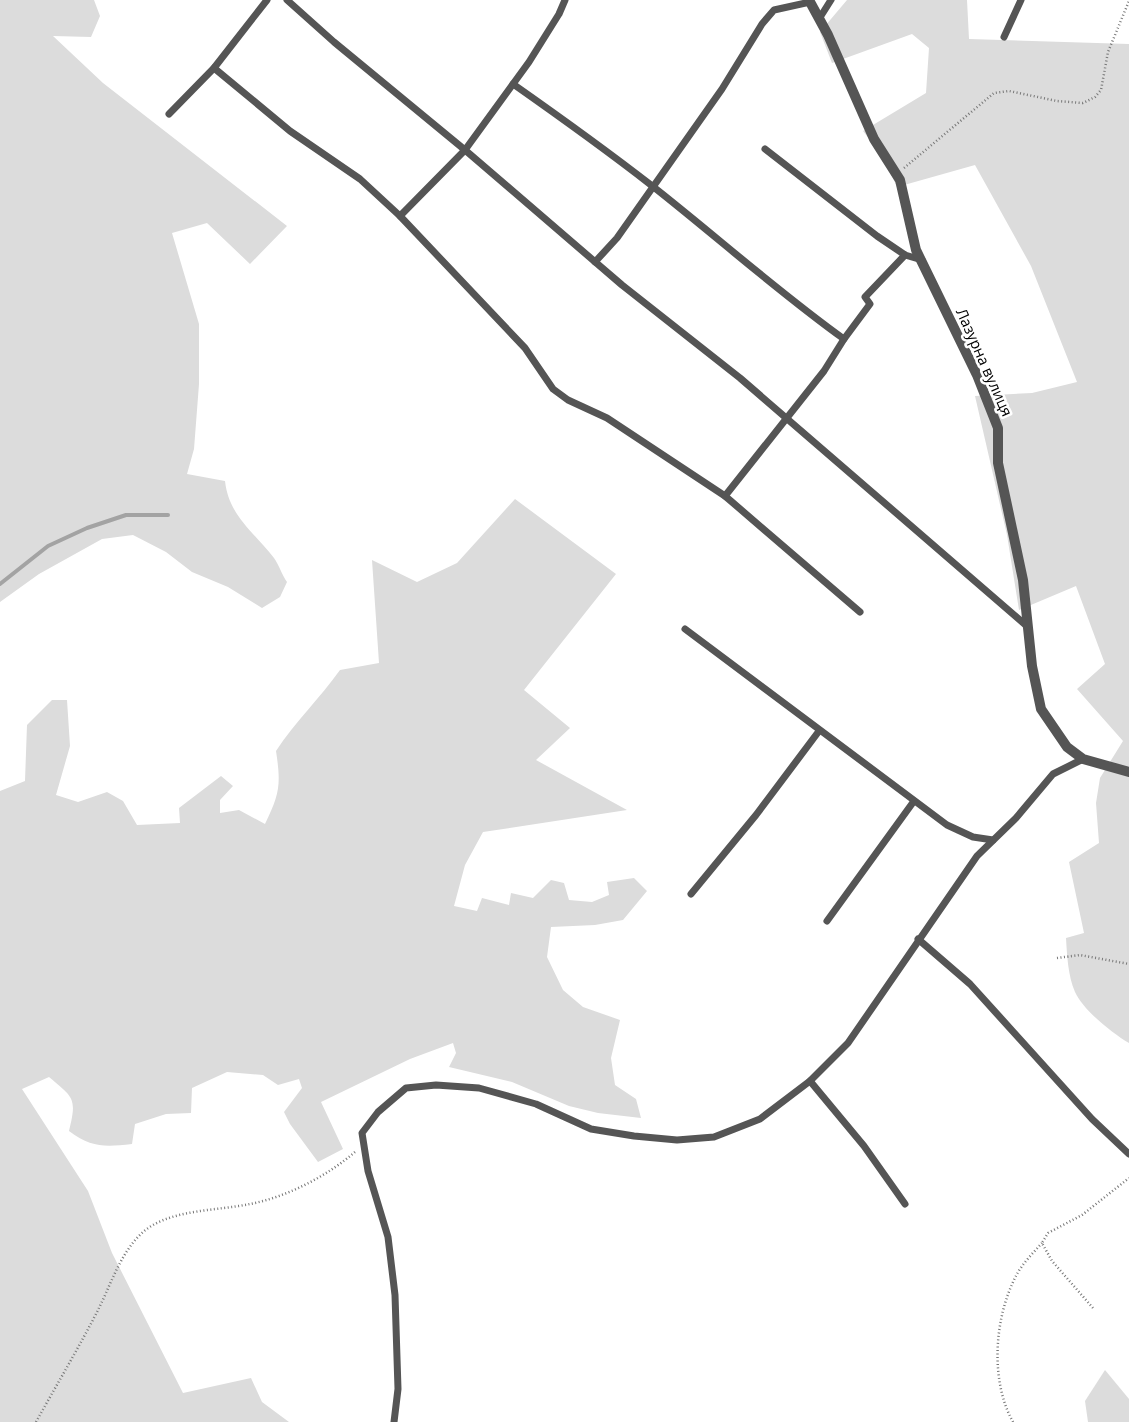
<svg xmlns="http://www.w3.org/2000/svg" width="1129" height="1422" viewBox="0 0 1129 1422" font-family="'Open Sans',sans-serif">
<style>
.green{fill:#dcdcdc}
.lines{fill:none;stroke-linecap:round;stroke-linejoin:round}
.stream{stroke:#a3a3a3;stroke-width:4}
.path{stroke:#777;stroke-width:2.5;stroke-dasharray:1 2.5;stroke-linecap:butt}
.service{stroke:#555;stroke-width:7}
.minor{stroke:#555;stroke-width:10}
.labels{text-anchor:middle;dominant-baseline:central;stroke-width:5;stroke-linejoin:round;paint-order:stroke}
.street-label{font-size:15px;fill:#000;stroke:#fff}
</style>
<rect width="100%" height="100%" fill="#fff"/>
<g class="green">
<path d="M 0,0 L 94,0 L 100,16 L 91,37 L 53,36 L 103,83 L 287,226 L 250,264 L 207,223 L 172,233 L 199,324 L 199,384 L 194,449 L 187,474 L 225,481 C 229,516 253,531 274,558 C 279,565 282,575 287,582 L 280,597 L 262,608 L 228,587 L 192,572 L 166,552 L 133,535 L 102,539 L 39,574 L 0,602 Z"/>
<path d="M 847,0 L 967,0 L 969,39 L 1129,44 L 1129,1043 C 1112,1033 1083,1010 1075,992 C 1068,976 1067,955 1066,938 L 1084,933 L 1069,862 L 1099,843 L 1096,803 L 1100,778 L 1123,741 L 1077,689 L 1105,664 L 1076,586 L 1019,610 L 1007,535 L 975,396 L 1032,393 L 1077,382 L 1031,266 L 975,165 L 897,187 L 883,157 L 863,131 L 926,93 L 929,48 L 912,34 L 832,63 L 820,32 Z"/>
<path d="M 515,499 L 616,574 L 524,690 L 570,728 L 536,760 L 627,810 L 483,832 L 465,865 L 454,906 L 477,911 L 482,898 L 509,905 L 511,893 L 533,898 L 551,880 L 564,883 L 569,900 L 592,902 L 609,895 L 607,882 L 634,878 L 647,891 L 623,920 L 595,925 L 551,927 L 547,957 L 563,990 L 583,1007 L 620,1020 L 611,1058 L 615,1085 L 636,1099 L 641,1118 L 598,1113 L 569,1106 L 512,1082 L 449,1067 L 456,1053 L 453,1043 L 410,1059 L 321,1102 L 343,1149 L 318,1162 L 290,1124 L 284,1112 L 302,1088 L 299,1079 L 278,1085 L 263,1075 L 227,1072 L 192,1088 L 191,1113 L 166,1114 L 135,1124 L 132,1144 C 105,1147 92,1148 69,1131 C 77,1098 74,1098 49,1077 L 22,1089 L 88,1191 L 112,1253 L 183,1393 L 251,1378 L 262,1402 L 289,1422 L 0,1422 L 0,791 L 25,781 L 27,725 L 52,700 L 67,700 L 70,746 L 56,795 L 78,802 L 107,792 L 123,801 L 137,825 L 180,823 L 179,808 L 221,776 L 233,786 L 220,800 L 220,813 L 239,810 L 265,824 C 280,793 281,784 276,751 C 295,722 320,698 340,670 L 379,663 L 372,560 L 417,582 L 457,563 Z"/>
<path d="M 1105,1370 L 1129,1399 L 1129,1422 L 1088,1422 L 1085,1401 Z"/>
</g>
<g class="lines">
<path class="stream" d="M 0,584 L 48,546 L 87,528 L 126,515 L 168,515"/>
<g class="path">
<path d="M 904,168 L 994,93 L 1009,91 L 1057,101 L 1083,103 L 1095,97 L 1101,90 L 1108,52 L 1129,1"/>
<path d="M 1057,958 L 1080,955 L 1129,964"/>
<path d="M 1093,1308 L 1052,1261 L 1042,1243 L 1048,1233 L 1082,1215 L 1129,1178"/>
<path d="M 36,1422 C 56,1386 78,1349 97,1312 C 110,1287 120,1253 142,1233 C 168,1209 217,1211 250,1204 C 287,1197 327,1176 355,1152"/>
<path d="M 1013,1422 C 990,1381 994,1318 1016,1276 C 1022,1264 1033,1253 1042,1243"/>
</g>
<g class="service">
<path d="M 287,0 L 334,42 L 465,150 L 622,285 L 740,378 L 1028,627"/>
<path d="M 819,19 L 831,0"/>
<path d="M 1004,37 L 1021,0"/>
<path d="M 214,68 L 290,131 L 360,179 L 400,216 L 525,348 L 553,389 L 568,400 L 607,418 L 725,496 L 860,612"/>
<path d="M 513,84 C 560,117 606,150 651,185 C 716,236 777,291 844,339"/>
<path d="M 169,114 L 214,68 L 267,0"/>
<path d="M 765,149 L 877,236 L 905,255 L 922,260"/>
<path d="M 400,216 L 465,150 L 529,62 L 559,14 L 565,0"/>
<path d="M 595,262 L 617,238 L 722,89 L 762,24 L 774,10 L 810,2"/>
<path d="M 725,496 L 824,371 L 844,339 L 870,304 L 865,297 L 905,255"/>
<path d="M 685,629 L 947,825 L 973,837 L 993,840"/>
<path d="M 691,894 L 756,815 L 819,731"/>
<path d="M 827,921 L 914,801"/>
<path d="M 918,939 L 970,984 L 1092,1119 L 1129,1154"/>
<path d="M 810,1081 L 864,1146 L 905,1204"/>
<path d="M 394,1422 L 398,1389 L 395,1295 L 388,1237 L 368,1171 L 362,1133 L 378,1112 L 406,1088 L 436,1085 L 479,1088 L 536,1104 L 591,1129 L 634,1136 L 677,1140 L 714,1137 L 760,1119 L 810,1081 L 848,1043 L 977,856 L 1016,818 L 1053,774 L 1083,759"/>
</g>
<path class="minor" d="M 809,0 L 828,35 L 874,139 L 900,180 L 916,250 L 977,375 L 998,428 L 998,463 L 1023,580 L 1032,666 L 1041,709 L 1067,747 L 1083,759 L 1129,772"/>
</g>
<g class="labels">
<g class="street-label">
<text transform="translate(985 362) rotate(66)">Лазурна вулиця</text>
</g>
</g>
</svg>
